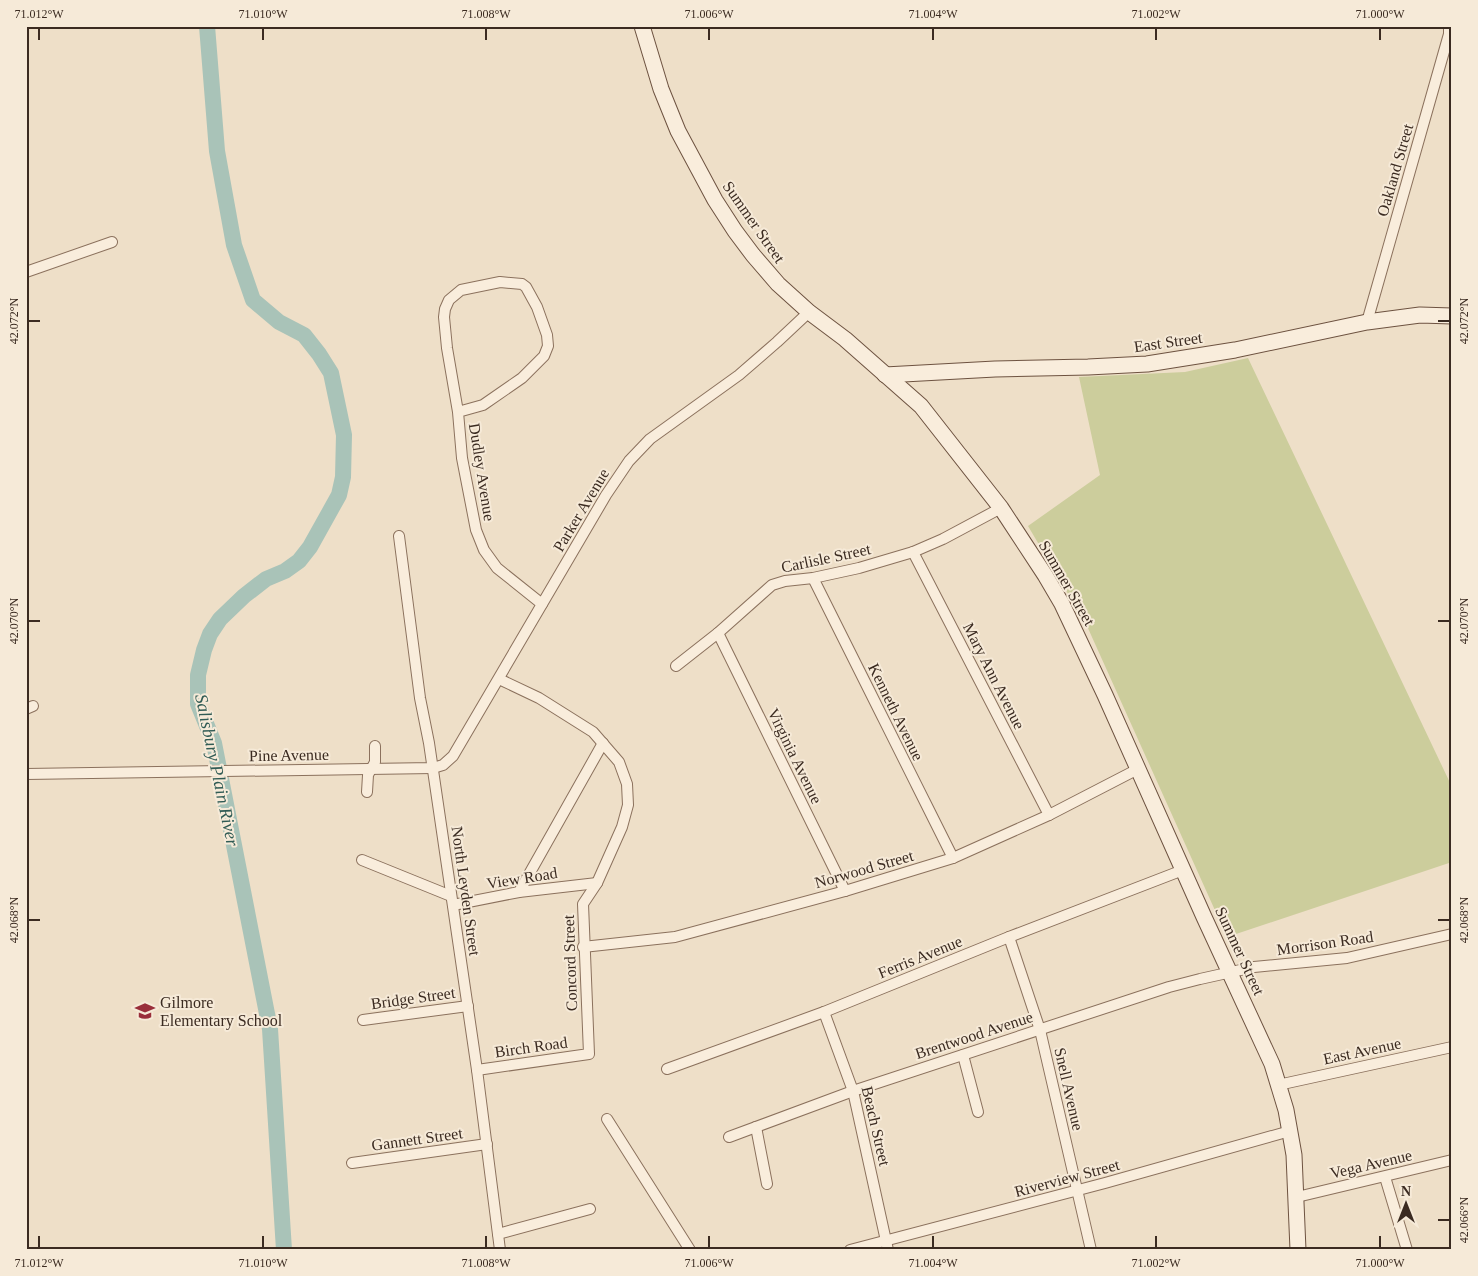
<svg xmlns="http://www.w3.org/2000/svg" width="1478" height="1276" viewBox="0 0 1478 1276" font-family="Georgia,serif">
<style>
.green{fill:#cccd9c}
.lines{fill:none;stroke-linecap:round;stroke-linejoin:round}
.river{stroke:#a9c3b8;stroke-width:16}
.street-casing{stroke:#8b715d;stroke-width:12}
.secondary-casing{stroke:#6d5240;stroke-width:17}
.street{stroke:#f9eddc;stroke-width:10}
.secondary{stroke:#f9eddc;stroke-width:15}
.ticks{fill:none;stroke:#3b2b21;stroke-width:2}
.labels{text-anchor:middle;dominant-baseline:central;stroke-width:4;stroke-linejoin:round;paint-order:stroke}
.street-label{font-size:16px;fill:#3b2b21;stroke:#f6ead8}
.poi-label{font-size:16px;fill:#3b2b21;stroke:#f6ead8;text-anchor:start}
.water-label{font-size:18px;font-style:italic;fill:#305b54;stroke:#f6ead8}
.neatline{fill:none;stroke:#3b2b21;stroke-width:2}
.ticks-label{font-size:12px;text-anchor:middle;fill:#3b2b21}
</style>
<rect width="100%" height="100%" fill="#eedfc8"/>
<path class="green" d="M 1248,358 L 1452,787 L 1452,862 L 1227,937 L 1087,626 L 1028,526 L 1100,475 L 1079,377 L 1185,372 Z"/>
<g class="lines">
<path class="river" d="M 207,26 L 217,151 L 234,245 L 253,300 L 279,322 L 304,335 L 319,354 L 331,373 L 344,435 L 343,477 L 339,495 L 310,547 L 299,561 L 285,571 L 266,579 L 244,596 L 220,619 L 210,634 L 204,650 L 198,675 L 198,704 L 214,743 L 270,1029 L 284,1250"/>
<defs>
<g id="street">
<path d="M 26,272 L 112,242"/>
<path d="M 1367,322 L 1449,34 L 1449,26"/>
<path d="M 458,412 L 483,405 L 522,378 L 544,356 L 548,346 L 547,335 L 537,307 L 526,287 L 522,284 L 500,282 L 461,290 L 449,300 L 445,309 L 444,317 L 447,348 L 458,412 L 462,458 L 476,530 L 484,550 L 497,568 L 542,604"/>
<path d="M 399,536 L 420,698 L 429,743 L 477,1070 L 500,1250"/>
<path d="M 913,552 L 1049,815"/>
<path d="M 813,578 L 953,858"/>
<path d="M 718,633 L 845,891"/>
<path d="M 676,666 L 718,633 L 772,585 L 785,581 L 813,578 L 859,568 L 913,552 L 943,539 L 1001,508"/>
<path d="M 26,709 L 33,706"/>
<path d="M 26,774 L 433,768 L 443,765 L 453,756 L 606,495 L 629,461 L 650,439 L 739,375 L 777,342 L 809,312"/>
<path d="M 367,792 L 368,775 L 375,762 L 375,746"/>
<path d="M 362,860 L 451,896"/>
<path d="M 519,892 L 603,743"/>
<path d="M 453,905 L 519,892 L 597,883"/>
<path d="M 1009,937 L 1040,1030 L 1091,1250"/>
<path d="M 583,947 L 675,937 L 845,891 L 953,858 L 1049,815 L 1138,769"/>
<path d="M 824,1012 L 853,1091 L 888,1250"/>
<path d="M 363,1020 L 468,1006"/>
<path d="M 963,1055 L 978,1112"/>
<path d="M 667,1069 L 824,1012 L 1009,937 L 1183,870"/>
<path d="M 477,1070 L 589,1054 L 583,904 L 597,883 L 622,827 L 628,805 L 627,784 L 619,762 L 593,732 L 539,698 L 499,679"/>
<path d="M 1278,1085 L 1452,1047"/>
<path d="M 607,1119 L 690,1250"/>
<path d="M 756,1127 L 767,1184"/>
<path d="M 729,1137 L 853,1091 L 1169,987 L 1200,979 L 1254,967 L 1347,958 L 1452,934"/>
<path d="M 352,1163 L 487,1144"/>
<path d="M 1385,1177 L 1407,1250"/>
<path d="M 1297,1197 L 1452,1160"/>
<path d="M 498,1234 L 590,1209"/>
<path d="M 850,1250 L 1105,1183 L 1290,1131"/>
</g>
<g id="secondary">
<path d="M 642,26 L 661,89 L 678,131 L 715,200 L 735,231 L 753,255 L 778,284 L 809,312 L 845,339 L 921,406 L 1001,508 L 1045,575 L 1062,604 L 1105,695 L 1204,917 L 1272,1064 L 1286,1110 L 1294,1155 L 1298,1250"/>
<path d="M 885,375 L 995,369 L 1088,367 L 1147,364 L 1235,350 L 1367,322 L 1420,315 L 1452,316"/>
</g>
</defs>
<use href="#street" class="street-casing"/>
<use href="#secondary" class="secondary-casing"/>
<use href="#street" class="street"/>
<use href="#secondary" class="secondary"/>
</g>
<path class="ticks" d="M 39,28 L 39,40M 263,28 L 263,40M 486,28 L 486,40M 709,28 L 709,40M 933,28 L 933,40M 1156,28 L 1156,40M 1380,28 L 1380,40M 28,321 L 40,321M 1438,321 L 1450,321M 28,621 L 40,621M 1438,621 L 1450,621M 28,920 L 40,920M 1438,920 L 1450,920M 1438,1220 L 1450,1220M 39,1236 L 39,1248M 263,1236 L 263,1248M 486,1236 L 486,1248M 709,1236 L 709,1248M 933,1236 L 933,1248M 1156,1236 L 1156,1248M 1380,1236 L 1380,1248"/>
<defs>
<symbol id="school-bare" viewBox="-9 -9 18 18"><path d="M0-5L7-2L0 1L-7-2ZM-4 1L0 2.5L4 1V4Q0 6-4 4Z" fill="#992e3a" stroke="#f6ead8" stroke-width="2.5" paint-order="stroke"/></symbol>
</defs>
<g fill-rule="evenodd">
<use href="#school-bare" x="131" y="997" width="28" height="28"/>
</g>
<g class="labels">
<g class="street-label">
<text transform="translate(1395 170) rotate(-74)">Oakland Street</text>
<text transform="translate(754 222) rotate(55)">Summer Street</text>
<text transform="translate(1168 342) rotate(-8)">East Street</text>
<text transform="translate(482 472) rotate(81)">Dudley Avenue</text>
<text transform="translate(581 510) rotate(-59)">Parker Avenue</text>
<text transform="translate(826 558) rotate(-12)">Carlisle Street</text>
<text transform="translate(1067 583) rotate(60)">Summer Street</text>
<text transform="translate(994 676) rotate(63)">Mary Ann Avenue</text>
<text transform="translate(896 712) rotate(64)">Kenneth Avenue</text>
<text transform="translate(289 755) rotate(-1)">Pine Avenue</text>
<text transform="translate(795 756) rotate(64)">Virginia Avenue</text>
<text transform="translate(864 869) rotate(-16)">Norwood Street</text>
<text transform="translate(522 878) rotate(-9)">View Road</text>
<text transform="translate(466 891) rotate(82)">North Leyden Street</text>
<text transform="translate(1325 943) rotate(-8)">Morrison Road</text>
<text transform="translate(1240 951) rotate(65)">Summer Street</text>
<text transform="translate(920 957) rotate(-22)">Ferris Avenue</text>
<text transform="translate(570 963) rotate(-92)">Concord Street</text>
<text transform="translate(413 998) rotate(-8)">Bridge Street</text>
<text transform="translate(974 1035) rotate(-18)">Brentwood Avenue</text>
<text transform="translate(531 1047) rotate(-8)">Birch Road</text>
<text transform="translate(1362 1051) rotate(-12)">East Avenue</text>
<text transform="translate(1069 1089) rotate(77)">Snell Avenue</text>
<text transform="translate(876 1126) rotate(77)">Beach Street</text>
<text transform="translate(417 1139) rotate(-8)">Gannett Street</text>
<text transform="translate(1371 1164) rotate(-13)">Vega Avenue</text>
<text transform="translate(1067 1178) rotate(-15)">Riverview Street</text>
</g>
<g class="poi-label">
<text x="160" y="1002">Gilmore<tspan x="160" dy="18">Elementary School</tspan></text>
</g>
<g class="water-label">
<text transform="translate(217 770) rotate(78)">Salisbury Plain River</text>
</g>
</g>
<rect width="1478" height="1276" fill="none" stroke="#f6ead8" stroke-width="55"/>
<g transform="translate(1406 1204)" stroke="#f6ead8" stroke-width="4" paint-order="stroke">
<path d="M0-4L9 19L0 12L-9 19Z" fill="#3b2b21"/>
<text y="-8" font-size="14" font-weight="bold" text-anchor="middle" fill="#3b2b21">N</text>
</g>
<rect x="28" y="28" width="1422" height="1220" class="neatline"/>
<g class="ticks-label">
<text x="39" y="18">71.012°W</text>
<text x="263" y="18">71.010°W</text>
<text x="486" y="18">71.008°W</text>
<text x="709" y="18">71.006°W</text>
<text x="933" y="18">71.004°W</text>
<text x="1156" y="18">71.002°W</text>
<text x="1380" y="18">71.000°W</text>
<text transform="translate(14 321) rotate(-90)" y="4">42.072°N</text>
<text transform="translate(1464 321) rotate(-90)" y="4">42.072°N</text>
<text transform="translate(14 621) rotate(-90)" y="4">42.070°N</text>
<text transform="translate(1464 621) rotate(-90)" y="4">42.070°N</text>
<text transform="translate(14 920) rotate(-90)" y="4">42.068°N</text>
<text transform="translate(1464 920) rotate(-90)" y="4">42.068°N</text>
<text transform="translate(1464 1220) rotate(-90)" y="4">42.066°N</text>
<text x="39" y="1267">71.012°W</text>
<text x="263" y="1267">71.010°W</text>
<text x="486" y="1267">71.008°W</text>
<text x="709" y="1267">71.006°W</text>
<text x="933" y="1267">71.004°W</text>
<text x="1156" y="1267">71.002°W</text>
<text x="1380" y="1267">71.000°W</text>
</g>
</svg>
